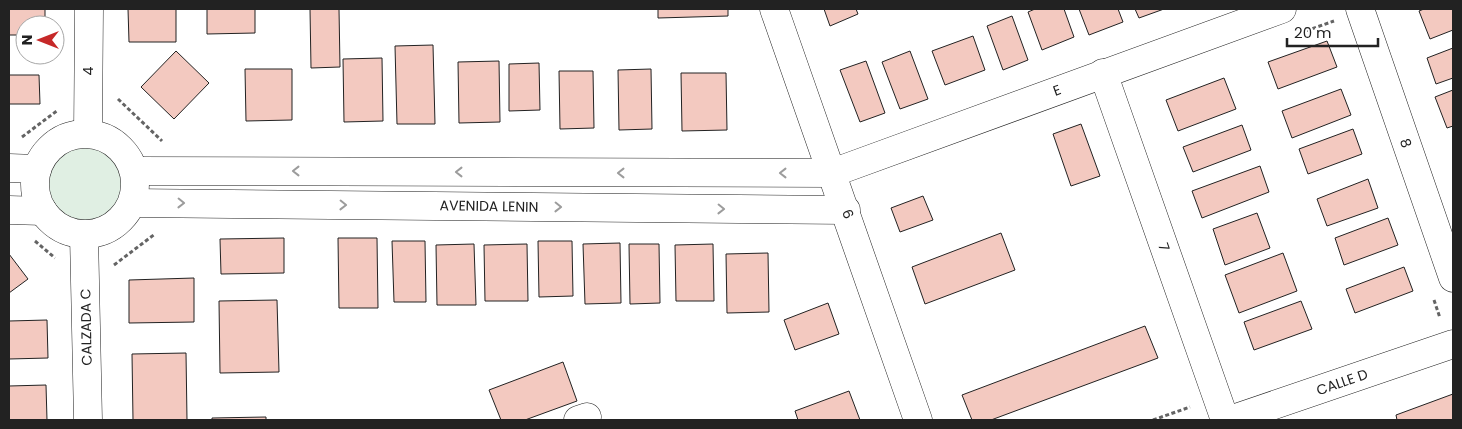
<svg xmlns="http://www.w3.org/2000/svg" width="1462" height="429" viewBox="0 0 1462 429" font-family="Poppins,sans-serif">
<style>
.green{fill:#e0efe3;stroke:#6f6f6f}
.building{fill:#f3c9c0;stroke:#222}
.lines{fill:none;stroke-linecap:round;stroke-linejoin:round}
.minor-casing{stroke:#222;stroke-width:29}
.path{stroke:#646464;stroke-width:3;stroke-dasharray:4 2.5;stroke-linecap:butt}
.minor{stroke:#fff;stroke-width:28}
.oneway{stroke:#9c9c9c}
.labels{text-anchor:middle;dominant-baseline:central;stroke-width:4;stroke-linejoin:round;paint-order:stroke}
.street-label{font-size:14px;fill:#222;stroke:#fff}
</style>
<rect width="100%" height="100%" fill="#fff"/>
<circle class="green" cx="84" cy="186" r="39"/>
<g class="building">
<path d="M 9,9 L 45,9 L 45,25 L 25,25 L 25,35 L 9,35 Z"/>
<path d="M 128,9 L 176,9 L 176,42 L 129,42 Z"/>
<path d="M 207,9 L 255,9 L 255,33 L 207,34 Z"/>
<path d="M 310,9 L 339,9 L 340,67 L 311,68 Z"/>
<path d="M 658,9 L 728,9 L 728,16 L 658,18 Z"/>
<path d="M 824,9 L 856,9 L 858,14 L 830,26 Z"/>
<path d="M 1035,9 L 1064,9 L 1074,37 L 1042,50 L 1028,12 Z"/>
<path d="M 1079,9 L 1118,9 L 1123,22 L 1089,35 Z"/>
<path d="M 1135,9 L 1164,9 L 1139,18 Z"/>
<path d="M 1424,9 L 1453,9 L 1453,30 L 1430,39 L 1419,11 Z"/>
<path d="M 1012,16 L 1028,60 L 1003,70 L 987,26 Z"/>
<path d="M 973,36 L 985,70 L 945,85 L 932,51 Z"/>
<path d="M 1327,41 L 1337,67 L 1278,89 L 1268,62 Z"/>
<path d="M 433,45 L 435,124 L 397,124 L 395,46 Z"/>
<path d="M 1453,48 L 1453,78 L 1436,84 L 1427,58 Z"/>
<path d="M 176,51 L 209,83 L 174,119 L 141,87 Z"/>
<path d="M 910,51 L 928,99 L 900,109 L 882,62 Z"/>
<path d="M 382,58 L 383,121 L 344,122 L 343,59 Z"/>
<path d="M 499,61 L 500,122 L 459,123 L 458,62 Z"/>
<path d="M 866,61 L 885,113 L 860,122 L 840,70 Z"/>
<path d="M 539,63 L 540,110 L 509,111 L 509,64 Z"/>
<path d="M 245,69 L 292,69 L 292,120 L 246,121 Z"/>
<path d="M 651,69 L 652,129 L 619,130 L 618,70 Z"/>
<path d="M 559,71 L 593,71 L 594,128 L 560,129 Z"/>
<path d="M 681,73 L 726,73 L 727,130 L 682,131 Z"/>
<path d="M 9,75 L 39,75 L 40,104 L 9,104 Z"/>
<path d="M 1224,78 L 1236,109 L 1178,131 L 1166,100 Z"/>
<path d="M 1341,89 L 1351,115 L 1292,138 L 1282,111 Z"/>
<path d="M 1453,90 L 1453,126 L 1447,128 L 1435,97 Z"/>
<path d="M 1081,124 L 1100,176 L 1071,186 L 1053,134 Z"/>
<path d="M 1242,125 L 1251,150 L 1193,172 L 1183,147 Z"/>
<path d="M 1353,129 L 1362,154 L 1308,174 L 1299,149 Z"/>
<path d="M 1260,166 L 1269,192 L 1202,218 L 1192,191 Z"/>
<path d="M 1368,179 L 1378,208 L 1327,226 L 1317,199 Z"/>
<path d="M 923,196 L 933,220 L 900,232 L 891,208 Z"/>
<path d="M 1257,213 L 1270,248 L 1225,265 L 1213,229 Z"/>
<path d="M 1388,218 L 1398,245 L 1344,265 L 1335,238 Z"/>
<path d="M 1001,233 L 1015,270 L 925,304 L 912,267 Z"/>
<path d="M 284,238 L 284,273 L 221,274 L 220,239 Z"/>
<path d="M 338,238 L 377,238 L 378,308 L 339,308 Z"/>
<path d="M 392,241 L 425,241 L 426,302 L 394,302 Z"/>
<path d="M 538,241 L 572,241 L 573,296 L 539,297 Z"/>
<path d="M 620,243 L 621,303 L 585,304 L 583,244 Z"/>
<path d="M 474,244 L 476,305 L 437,305 L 436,245 Z"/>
<path d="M 527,244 L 528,301 L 485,301 L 484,245 Z"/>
<path d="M 629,244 L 659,244 L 660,303 L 630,304 Z"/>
<path d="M 713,244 L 714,301 L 676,301 L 675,245 Z"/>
<path d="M 768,253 L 769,312 L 727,313 L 726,254 Z"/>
<path d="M 1283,253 L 1297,291 L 1239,313 L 1225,275 Z"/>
<path d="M 9,254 L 28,279 L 9,293 Z"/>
<path d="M 1404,267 L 1413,291 L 1355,313 L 1346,289 Z"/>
<path d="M 194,278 L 194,322 L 129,323 L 129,280 Z"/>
<path d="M 277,300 L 279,372 L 220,373 L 219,301 Z"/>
<path d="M 1301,301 L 1312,329 L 1254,350 L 1244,322 Z"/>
<path d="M 828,303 L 839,334 L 795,350 L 784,320 Z"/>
<path d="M 47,320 L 48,358 L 9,359 L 9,321 Z"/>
<path d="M 1145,326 L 1158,358 L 991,420 L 972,420 L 962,395 Z"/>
<path d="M 186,353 L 187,420 L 133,420 L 132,354 Z"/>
<path d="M 563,362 L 577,401 L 525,420 L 501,420 L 489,390 Z"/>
<path d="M 46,385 L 47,420 L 9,420 L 9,386 Z"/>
<path d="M 849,391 L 860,420 L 798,420 L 795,411 Z"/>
<path d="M 1453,394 L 1453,420 L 1397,420 L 1396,415 Z"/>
<path d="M 266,417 L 266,420 L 212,420 L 212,418 Z"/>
</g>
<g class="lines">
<defs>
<g id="minor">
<path d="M 774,9 L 918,420"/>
<path d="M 1360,9 L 1453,278"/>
<path d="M 1103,73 L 1225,420"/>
<path d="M 88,133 L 89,9"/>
<circle cx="85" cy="184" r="50"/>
<path d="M 9,168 L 37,169"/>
<path d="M 134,171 L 832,173 L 1282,9"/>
<path d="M 132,203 L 846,210"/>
<path d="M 9,210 L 43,211"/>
<path d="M 84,235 L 88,420"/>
<path d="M 578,420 L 587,417"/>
<path d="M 1230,420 L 1453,344"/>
</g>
</defs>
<use href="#minor" class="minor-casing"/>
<g class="path">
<path d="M 1300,33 L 1334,21"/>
<path d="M 118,99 L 162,141"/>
<path d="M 22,137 L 58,110"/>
<path d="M 35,241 L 55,258"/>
<path d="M 114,265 L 155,234"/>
<path d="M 1434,300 L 1440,318"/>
<path d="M 1153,420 L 1190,407"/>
</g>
<use href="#minor" class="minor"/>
</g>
<defs><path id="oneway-chevron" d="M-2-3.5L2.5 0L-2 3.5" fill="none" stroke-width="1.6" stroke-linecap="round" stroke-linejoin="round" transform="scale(1.25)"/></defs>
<g class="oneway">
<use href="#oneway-chevron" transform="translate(296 171) rotate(-180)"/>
<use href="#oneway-chevron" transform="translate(459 172) rotate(-180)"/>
<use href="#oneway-chevron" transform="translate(621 173) rotate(-180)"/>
<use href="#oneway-chevron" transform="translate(783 173) rotate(-180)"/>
<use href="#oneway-chevron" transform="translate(181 203) rotate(1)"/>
<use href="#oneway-chevron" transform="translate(343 205) rotate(1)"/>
<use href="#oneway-chevron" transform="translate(558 207) rotate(1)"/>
<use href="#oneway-chevron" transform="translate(721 209) rotate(1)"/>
</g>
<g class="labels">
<g class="street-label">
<text transform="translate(88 71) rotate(-90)">4</text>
<text transform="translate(1057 90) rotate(-20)">E</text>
<text transform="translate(1406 143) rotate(71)">8</text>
<text transform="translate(489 206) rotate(1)">AVENIDA LENIN</text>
<text transform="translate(848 214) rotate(70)">6</text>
<text transform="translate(1164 247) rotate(71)">7</text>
<text transform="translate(86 327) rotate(-91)">CALZADA C</text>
<text transform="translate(1342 382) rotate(-19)">CALLE D</text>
</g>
</g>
<rect width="1462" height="429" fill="none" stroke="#222222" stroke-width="20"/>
<g transform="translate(40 40) rotate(270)"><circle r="24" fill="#ffffff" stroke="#a7a7a7"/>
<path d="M0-4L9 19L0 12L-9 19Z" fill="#c62828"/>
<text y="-8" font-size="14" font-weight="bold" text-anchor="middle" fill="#222222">N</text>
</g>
<path d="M1287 38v8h91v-8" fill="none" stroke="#222222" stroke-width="2.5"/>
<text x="1294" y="38" font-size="15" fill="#222222" stroke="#ffffff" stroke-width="4" paint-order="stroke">20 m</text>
</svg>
